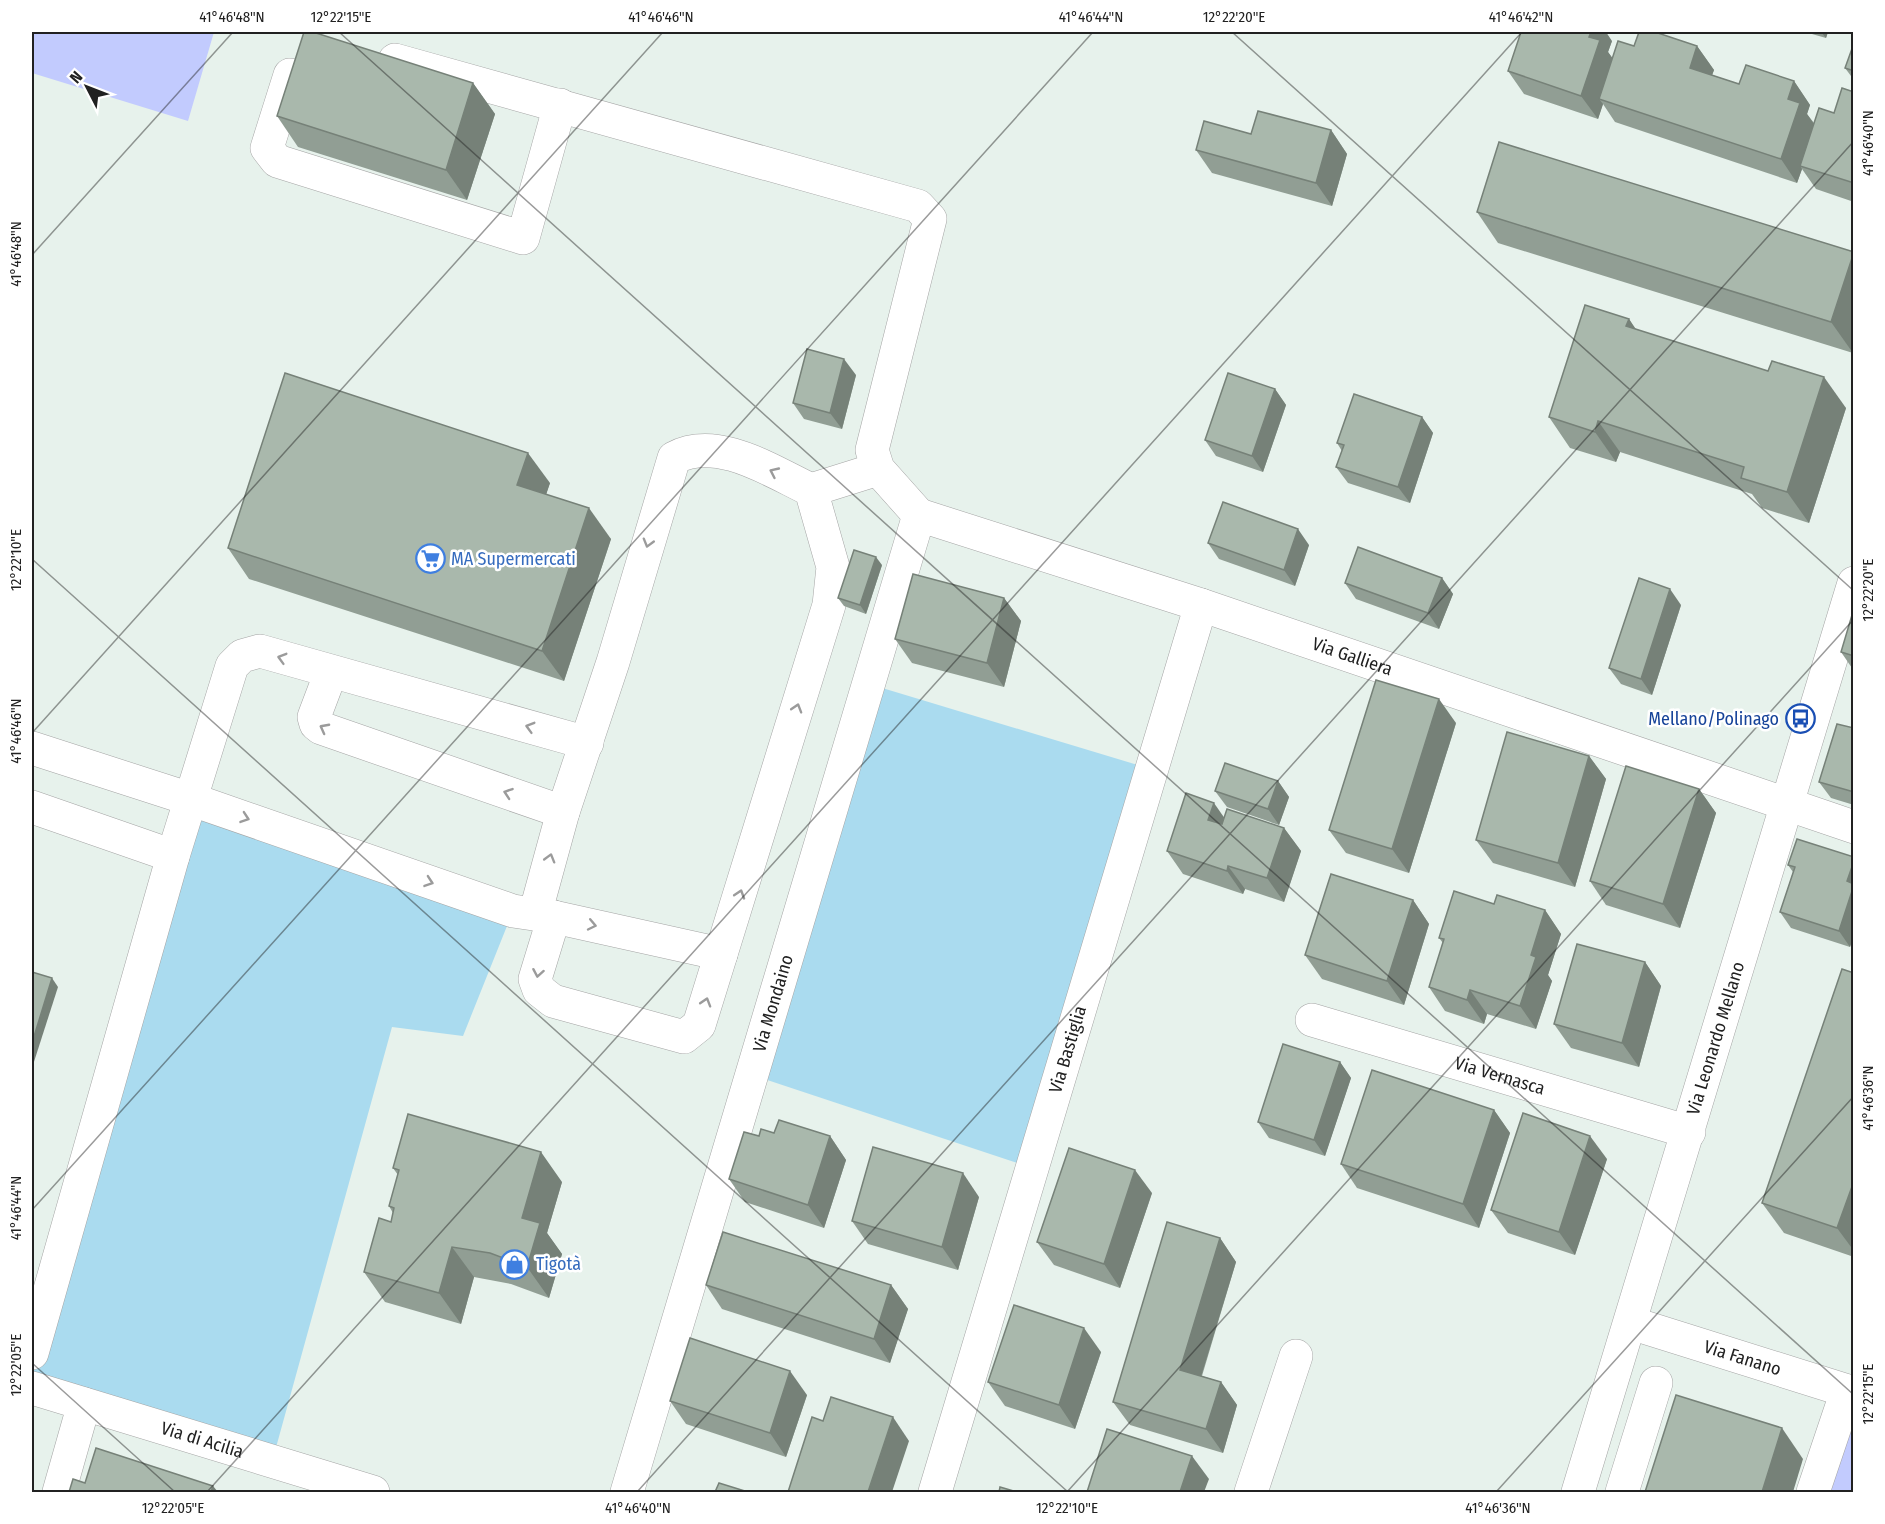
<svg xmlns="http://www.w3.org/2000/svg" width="1885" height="1524" viewBox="0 0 1885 1524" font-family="'Fira Sans Condensed',sans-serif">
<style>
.grass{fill:#aadbef}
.park{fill:#c2cbfe}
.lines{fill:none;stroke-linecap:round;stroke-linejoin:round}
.minor-casing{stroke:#a5a5a5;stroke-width:34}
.minor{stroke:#fff;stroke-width:33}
.wall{fill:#919e94}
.shaded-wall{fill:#768178}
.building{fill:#a9b8ac;stroke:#768178;stroke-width:1.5}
.oneway{stroke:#9b9b9b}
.ticks{fill:none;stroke:#212121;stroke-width:1.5;stroke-opacity:0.45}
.labels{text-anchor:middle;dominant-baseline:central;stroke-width:5;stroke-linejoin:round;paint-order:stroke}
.shop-label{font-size:18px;fill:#366cbe;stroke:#fff;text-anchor:start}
.street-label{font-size:18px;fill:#212121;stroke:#fff}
.transit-label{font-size:18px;fill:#164399;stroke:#fff;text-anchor:end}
.neatline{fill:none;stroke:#212121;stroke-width:2}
.ticks-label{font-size:15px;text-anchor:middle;fill:#212121}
</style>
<rect width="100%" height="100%" fill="#e7f2ec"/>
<g class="grass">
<path d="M 869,684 L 1151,769 L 1032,1168 L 752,1075 Z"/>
<path d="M 190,799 L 513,911 L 463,1036 L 392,1027 L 272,1462 L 32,1395 L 32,1354 Z"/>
</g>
<g class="park">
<path d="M 32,32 L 214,32 L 188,121 L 32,73 Z"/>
<path d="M 1849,1429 L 1853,1431 L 1853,1492 L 1828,1492 Z"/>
</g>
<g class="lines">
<defs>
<g id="minor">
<path d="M 395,60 L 918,206 L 930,219 L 872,450 L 878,469 L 919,515"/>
<path d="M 290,75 L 267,148 L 277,161 L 523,238 L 560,105"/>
<path d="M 811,490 L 878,469"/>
<path id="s1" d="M 919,515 L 1201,605 L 1854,827"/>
<path d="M 331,672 L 314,717 L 316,724 L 321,728 L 563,812"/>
<path d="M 32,748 L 190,799 L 513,911 L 554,917 L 721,954 L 829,605 L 833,567 L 811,490 C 771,471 717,435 674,458 L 613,662 L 563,812 L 535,914"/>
<path d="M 32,807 L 173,856"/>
<path d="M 554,917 L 535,979 L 539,990 L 553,1001 L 684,1037 L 699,1025 L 721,954"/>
<path id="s2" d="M 1312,1020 L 1689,1132"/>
<path id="s3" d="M 1631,1323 L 1854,1393"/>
<path d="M 32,1353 L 173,856 L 232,666 L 242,656 L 260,651 L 587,743"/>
<path id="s4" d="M 32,1388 L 373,1492"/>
<path d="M 59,1492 L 84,1404"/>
<path id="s5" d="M 627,1492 L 919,515"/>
<path id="s6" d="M 935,1492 L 1201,605"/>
<path d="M 1251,1492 L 1296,1356"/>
<path id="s7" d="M 1578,1492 L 1854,583"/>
<path d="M 1622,1492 L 1656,1383"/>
<path d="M 1813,1492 L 1847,1391"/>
</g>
</defs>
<use href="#minor" class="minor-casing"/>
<use href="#minor" class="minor"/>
</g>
<g class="wall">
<path d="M 1805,32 L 1828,32 L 1826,38 Z"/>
<path d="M 1612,41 L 1608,52 L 1612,58 L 1634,46 L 1697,46 L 1714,70 L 1712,75 L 1739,84 L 1794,81 L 1810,105 L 1807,114 L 1814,123 L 1834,113 L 1854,92 L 1854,202 L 1816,189 L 1802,169 L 1797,183 L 1615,122 L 1603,104 L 1598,119 L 1524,94 L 1508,71 Z"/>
<path d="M 1854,43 L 1854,80 L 1845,68 Z"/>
<path d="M 473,83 L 495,114 L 467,200 L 298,147 L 277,116 Z"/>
<path d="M 1331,130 L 1347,154 L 1332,206 L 1212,173 L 1196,150 L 1251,134 Z"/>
<path d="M 1477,212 L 1854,252 L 1853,353 L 1498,243 Z"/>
<path d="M 1629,319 L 1635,329 L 1846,408 L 1809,523 L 1762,508 L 1752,494 L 1620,452 L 1616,462 L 1570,448 L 1549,417 Z"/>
<path d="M 856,375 L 842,429 L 804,419 L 793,403 Z"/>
<path d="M 1275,389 L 1286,405 L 1263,472 L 1216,456 L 1205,440 Z"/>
<path d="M 1422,417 L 1433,433 L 1410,503 L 1348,483 L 1336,467 L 1342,451 L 1337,443 Z"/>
<path d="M 550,483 L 546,494 L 611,539 L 564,681 L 249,579 L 228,548 Z"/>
<path d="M 1208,543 L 1309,545 L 1295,586 L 1219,559 Z"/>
<path d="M 882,565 L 866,614 L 844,606 L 838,598 Z"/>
<path d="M 1442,578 L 1453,594 L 1439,629 L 1356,599 L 1345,583 Z"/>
<path d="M 1004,598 L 1021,621 L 1004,687 L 912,663 L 895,639 Z"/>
<path d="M 1681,605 L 1652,695 L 1621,684 L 1609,668 Z"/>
<path d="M 1854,615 L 1854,669 L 1852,668 L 1841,652 Z"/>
<path d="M 1456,723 L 1409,873 L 1346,853 L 1329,830 Z"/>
<path d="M 1854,728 L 1854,805 L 1831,798 L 1819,782 Z"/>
<path d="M 1589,756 L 1606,779 L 1575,887 L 1493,863 L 1476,840 Z"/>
<path d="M 1278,781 L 1289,797 L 1279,825 L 1227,807 L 1215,791 Z"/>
<path d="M 1699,789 L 1716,813 L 1680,928 L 1606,905 L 1590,881 Z"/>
<path d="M 1224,817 L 1284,828 L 1301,851 L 1284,902 L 1245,889 L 1243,894 L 1183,874 L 1167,851 Z"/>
<path d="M 1854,857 L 1854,935 L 1850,947 L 1791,928 L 1780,912 L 1793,872 L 1788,865 Z"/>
<path d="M 1413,900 L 1429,924 L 1404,1005 L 1322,979 L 1305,955 Z"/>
<path d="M 1494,904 L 1545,910 L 1561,934 L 1548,975 L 1552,981 L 1536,1029 L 1487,1014 L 1484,1024 L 1445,1011 L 1429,987 L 1443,943 L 1439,938 Z"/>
<path d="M 1645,962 L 1661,986 L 1639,1067 L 1571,1048 L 1554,1024 Z"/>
<path d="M 1854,973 L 1854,1257 L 1784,1233 L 1762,1203 Z"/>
<path d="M 1340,1062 L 1351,1078 L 1325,1156 L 1269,1138 L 1258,1122 Z"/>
<path d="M 1494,1110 L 1510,1133 L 1479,1228 L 1357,1188 L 1341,1164 Z"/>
<path d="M 759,1136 L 830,1136 L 846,1160 L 824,1228 L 745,1202 L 729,1179 Z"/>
<path d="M 1607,1159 L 1575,1255 L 1508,1233 L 1491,1210 Z"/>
<path d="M 393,1168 L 562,1182 L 547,1233 L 562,1254 L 549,1298 L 511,1284 L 474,1277 L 461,1324 L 385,1302 L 364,1272 L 391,1222 L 393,1213 L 389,1206 L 398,1175 Z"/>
<path d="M 1152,1193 L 1120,1288 L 1054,1265 L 1037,1242 Z"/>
<path d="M 979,1197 L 958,1270 L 868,1244 L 852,1221 Z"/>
<path d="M 1220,1238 L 1236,1262 L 1202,1376 L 1221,1382 L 1237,1405 L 1223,1453 L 1130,1425 L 1113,1402 Z"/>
<path d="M 706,1285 L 891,1285 L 908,1309 L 890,1363 L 722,1309 Z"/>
<path d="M 1101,1352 L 1075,1429 L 1005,1406 L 988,1382 Z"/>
<path d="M 807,1395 L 786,1457 L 686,1424 L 670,1401 Z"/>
</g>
<g class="shaded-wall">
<path d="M 1591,32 L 1606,32 L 1612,41 L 1608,52 L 1617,64 L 1599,99 L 1603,104 L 1598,119 L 1581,96 L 1589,37 Z"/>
<path d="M 1821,32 L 1828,32 L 1826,38 Z"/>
<path d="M 1697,46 L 1714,70 L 1706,91 L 1690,68 Z"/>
<path d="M 1794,81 L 1810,105 L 1807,114 L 1816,127 L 1800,166 L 1802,169 L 1797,183 L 1781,159 L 1788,99 Z"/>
<path d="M 473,83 L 495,114 L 467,200 L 446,170 Z"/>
<path d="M 1331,130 L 1347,154 L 1332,206 L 1316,183 Z"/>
<path d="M 1854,253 L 1854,351 L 1853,353 L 1831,322 Z"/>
<path d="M 1629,319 L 1650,350 L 1626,326 Z"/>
<path d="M 844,359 L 856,375 L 842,429 L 830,413 Z"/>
<path d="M 1824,377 L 1846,408 L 1809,523 L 1787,492 Z"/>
<path d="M 1275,389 L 1286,405 L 1263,472 L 1252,456 Z"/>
<path d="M 1422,417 L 1433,433 L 1410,503 L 1398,487 Z"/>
<path d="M 1598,421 L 1620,452 L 1616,462 L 1595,432 Z"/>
<path d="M 528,453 L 550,483 L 539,516 L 517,485 Z"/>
<path d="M 589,508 L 611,539 L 564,681 L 542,651 Z"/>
<path d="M 1298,529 L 1309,545 L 1295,586 L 1284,570 Z"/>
<path d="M 876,557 L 882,565 L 866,614 L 860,605 Z"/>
<path d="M 1442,578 L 1453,594 L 1439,629 L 1428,613 Z"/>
<path d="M 1670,589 L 1681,605 L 1652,695 L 1641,679 Z"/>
<path d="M 1004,598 L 1021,621 L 1004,687 L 987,663 Z"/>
<path d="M 1439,699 L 1456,723 L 1409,873 L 1392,849 Z"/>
<path d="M 1589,756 L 1606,779 L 1575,887 L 1558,863 Z"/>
<path d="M 1278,781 L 1289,797 L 1279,825 L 1268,809 Z"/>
<path d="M 1699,789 L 1716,813 L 1680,928 L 1663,904 Z"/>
<path d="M 1214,803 L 1230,826 L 1224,843 L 1208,820 Z"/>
<path d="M 1284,828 L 1301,851 L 1284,902 L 1267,878 Z"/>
<path d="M 1854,861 L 1854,935 L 1850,947 L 1839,931 L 1847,881 Z"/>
<path d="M 1228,866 L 1245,889 L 1243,894 L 1227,871 Z"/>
<path d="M 1413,900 L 1429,924 L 1404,1005 L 1387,981 Z"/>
<path d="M 1545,910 L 1561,934 L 1548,975 L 1552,981 L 1536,1029 L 1520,1006 L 1531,955 Z"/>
<path d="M 1645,962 L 1661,986 L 1639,1067 L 1622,1043 Z"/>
<path d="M 52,978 L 58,987 L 32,1068 L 32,1043 Z"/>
<path d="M 1470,990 L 1487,1014 L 1484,1024 L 1467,1000 Z"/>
<path d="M 1340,1062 L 1351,1078 L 1325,1156 L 1314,1140 Z"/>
<path d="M 1494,1110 L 1510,1133 L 1479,1228 L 1463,1204 Z"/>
<path d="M 830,1136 L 846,1160 L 824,1228 L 808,1205 Z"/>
<path d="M 1590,1136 L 1607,1159 L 1575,1255 L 1559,1232 Z"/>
<path d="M 541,1152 L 562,1182 L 547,1233 L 562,1254 L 549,1298 L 527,1267 L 522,1218 Z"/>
<path d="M 1135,1170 L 1152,1193 L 1120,1288 L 1104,1264 Z"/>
<path d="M 963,1173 L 979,1197 L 958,1270 L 942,1247 Z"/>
<path d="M 1854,1181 L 1854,1251 L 1837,1228 Z"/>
<path d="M 1220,1238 L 1236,1262 L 1196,1393 L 1180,1370 Z"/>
<path d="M 452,1247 L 474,1277 L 461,1324 L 439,1293 Z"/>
<path d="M 891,1285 L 908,1309 L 890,1363 L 874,1339 Z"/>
<path d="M 1084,1328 L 1101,1352 L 1075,1429 L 1059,1405 Z"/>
<path d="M 790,1371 L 807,1395 L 786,1457 L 770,1433 Z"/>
<path d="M 1221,1382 L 1237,1405 L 1223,1453 L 1206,1429 Z"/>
<path d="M 893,1417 L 909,1441 L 892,1492 L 868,1492 Z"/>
<path d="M 1782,1428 L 1803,1459 L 1793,1492 L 1762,1492 Z"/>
<path d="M 1192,1456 L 1209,1479 L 1204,1492 L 1180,1492 Z"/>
<path d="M 213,1486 L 218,1492 L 211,1492 Z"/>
</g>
<g class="building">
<path d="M 304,32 L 313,32 L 473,83 L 446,170 L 277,116 Z"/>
<path d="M 1521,32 L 1591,32 L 1589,37 L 1600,40 L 1581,96 L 1508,71 Z"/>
<path d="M 1639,32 L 1655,32 L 1697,46 L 1690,68 L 1739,84 L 1746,65 L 1794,81 L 1788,99 L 1800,103 L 1781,159 L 1599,99 L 1618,41 L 1634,46 Z"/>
<path d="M 1854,43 L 1854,71 L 1845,68 Z"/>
<path d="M 1842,88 L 1854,92 L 1854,183 L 1800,166 L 1819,108 L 1834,113 Z"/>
<path d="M 1258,111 L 1331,130 L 1316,183 L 1196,150 L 1204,121 L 1251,134 Z"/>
<path d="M 1499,142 L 1854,252 L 1831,322 L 1477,212 Z"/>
<path d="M 1585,305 L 1629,319 L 1626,326 L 1768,371 L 1772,361 L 1824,377 L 1787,492 L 1741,478 L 1744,467 L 1598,421 L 1595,432 L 1549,417 Z"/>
<path d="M 807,349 L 844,359 L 830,413 L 793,403 Z"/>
<path d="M 285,373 L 528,453 L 517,485 L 589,508 L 542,651 L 228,548 Z"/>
<path d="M 1228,373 L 1275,389 L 1252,456 L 1205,440 Z"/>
<path d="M 1354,394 L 1422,417 L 1398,487 L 1336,467 L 1344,445 L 1337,443 Z"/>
<path d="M 1223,502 L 1298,529 L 1284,570 L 1208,543 Z"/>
<path d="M 1358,547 L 1442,578 L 1428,613 L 1345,583 Z"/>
<path d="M 854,550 L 876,557 L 860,605 L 838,598 Z"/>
<path d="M 913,574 L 1004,598 L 987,663 L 895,639 Z"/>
<path d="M 1639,578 L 1670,589 L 1641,679 L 1609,668 Z"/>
<path d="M 1852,615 L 1854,615 L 1854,656 L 1841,652 Z"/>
<path d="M 1376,680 L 1439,699 L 1392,849 L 1329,830 Z"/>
<path d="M 1837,724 L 1854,728 L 1854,792 L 1819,782 Z"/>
<path d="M 1507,732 L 1589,756 L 1558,863 L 1476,840 Z"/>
<path d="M 1225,763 L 1278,781 L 1268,809 L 1215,791 Z"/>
<path d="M 1626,766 L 1699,789 L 1663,904 L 1590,881 Z"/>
<path d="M 1186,793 L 1214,803 L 1208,820 L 1222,824 L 1227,809 L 1284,828 L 1267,878 L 1228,866 L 1227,871 L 1167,851 Z"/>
<path d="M 1797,839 L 1854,857 L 1854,861 L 1847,881 L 1854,884 L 1854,885 L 1839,931 L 1780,912 L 1795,867 L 1788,865 Z"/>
<path d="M 1331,874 L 1413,900 L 1387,981 L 1305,955 Z"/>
<path d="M 1454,891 L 1494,904 L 1497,895 L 1545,910 L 1531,955 L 1536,957 L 1520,1006 L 1470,990 L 1467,1000 L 1429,987 L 1444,939 L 1439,938 Z"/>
<path d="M 1577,944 L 1645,962 L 1622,1043 L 1554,1024 Z"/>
<path d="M 1842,969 L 1854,973 L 1854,1181 L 1837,1228 L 1762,1203 Z"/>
<path d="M 32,972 L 52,978 L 32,1043 Z"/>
<path d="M 1283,1044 L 1340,1062 L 1314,1140 L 1258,1122 Z"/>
<path d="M 1372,1070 L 1494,1110 L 1463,1204 L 1341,1164 Z"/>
<path d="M 1523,1113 L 1590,1136 L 1559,1232 L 1491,1210 Z"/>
<path d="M 408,1114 L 541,1152 L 522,1218 L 540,1223 L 527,1267 L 490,1253 L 452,1247 L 439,1293 L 364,1272 L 379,1218 L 391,1222 L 394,1208 L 389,1206 L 399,1170 L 393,1168 Z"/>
<path d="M 779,1120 L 830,1136 L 808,1205 L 729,1179 L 744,1132 L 759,1136 L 761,1129 L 774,1133 Z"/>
<path d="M 873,1147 L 963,1173 L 942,1247 L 852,1221 Z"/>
<path d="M 1069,1148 L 1135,1170 L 1104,1264 L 1037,1242 Z"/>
<path d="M 1167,1222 L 1220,1238 L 1180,1370 L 1221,1382 L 1206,1429 L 1113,1402 Z"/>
<path d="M 723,1232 L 891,1285 L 874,1339 L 706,1285 Z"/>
<path d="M 1014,1305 L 1084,1328 L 1059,1405 L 988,1382 Z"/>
<path d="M 690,1338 L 790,1371 L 770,1433 L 670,1401 Z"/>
<path d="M 1676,1395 L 1782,1428 L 1762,1492 L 1645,1492 Z"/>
<path d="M 831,1397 L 893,1417 L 868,1492 L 788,1492 L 812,1417 L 823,1421 Z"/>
<path d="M 1107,1429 L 1192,1456 L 1180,1492 L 1087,1492 Z"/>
<path d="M 96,1448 L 213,1486 L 211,1492 L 69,1492 L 73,1479 L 85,1483 Z"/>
<path d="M 719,1483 L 748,1492 L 715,1492 Z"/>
<path d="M 1000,1487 L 1017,1492 L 999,1492 Z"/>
</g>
<defs><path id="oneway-chevron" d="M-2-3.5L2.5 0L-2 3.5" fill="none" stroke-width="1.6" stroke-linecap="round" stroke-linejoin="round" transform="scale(1.5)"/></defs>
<g class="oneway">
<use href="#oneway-chevron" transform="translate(774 472) rotate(-155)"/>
<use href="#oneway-chevron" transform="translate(648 543) rotate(106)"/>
<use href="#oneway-chevron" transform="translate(282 658) rotate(-164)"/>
<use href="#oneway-chevron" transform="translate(797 708) rotate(-73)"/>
<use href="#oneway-chevron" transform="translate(530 727) rotate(-164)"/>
<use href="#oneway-chevron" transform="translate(324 728) rotate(-152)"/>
<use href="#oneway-chevron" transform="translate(508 793) rotate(-161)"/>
<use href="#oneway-chevron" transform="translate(245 818) rotate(19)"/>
<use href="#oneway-chevron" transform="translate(550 858) rotate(-74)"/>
<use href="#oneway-chevron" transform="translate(429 882) rotate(19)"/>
<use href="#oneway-chevron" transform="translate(740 894) rotate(-72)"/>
<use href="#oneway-chevron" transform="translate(592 925) rotate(12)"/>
<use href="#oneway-chevron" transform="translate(538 973) rotate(100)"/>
<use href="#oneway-chevron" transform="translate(706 1002) rotate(-73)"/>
</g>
<path class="ticks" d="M 339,32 L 1854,1395M 1232,32 L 1854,591M 32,255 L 233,32M 32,559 L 1068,1492M 32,733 L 663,32M 32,1210 L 1093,32M 32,1363 L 175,1492M 207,1492 L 1522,32M 637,1492 L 1854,141M 1067,1492 L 1854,619M 1496,1492 L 1854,1096"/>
<defs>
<symbol id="supermarket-ring" viewBox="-11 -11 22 22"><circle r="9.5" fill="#fff" stroke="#3f7fe0" stroke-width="1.5"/><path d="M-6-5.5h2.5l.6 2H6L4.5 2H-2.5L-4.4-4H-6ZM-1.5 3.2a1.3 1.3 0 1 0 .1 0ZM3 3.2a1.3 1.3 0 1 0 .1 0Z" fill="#3f7fe0"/></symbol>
<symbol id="bus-ring" viewBox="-11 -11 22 22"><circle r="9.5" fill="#fff" stroke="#1a4fb4" stroke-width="1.5"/><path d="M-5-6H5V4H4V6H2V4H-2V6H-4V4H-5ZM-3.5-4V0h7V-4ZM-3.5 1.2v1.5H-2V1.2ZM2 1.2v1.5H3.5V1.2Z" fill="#1a4fb4"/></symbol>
<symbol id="shop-ring" viewBox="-11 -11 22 22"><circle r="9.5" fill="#fff" stroke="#3f7fe0" stroke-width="1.5"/><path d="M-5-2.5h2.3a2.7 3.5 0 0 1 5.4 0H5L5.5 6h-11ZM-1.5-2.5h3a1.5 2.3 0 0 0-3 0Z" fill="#3f7fe0"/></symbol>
</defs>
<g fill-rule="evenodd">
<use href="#supermarket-ring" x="414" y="542" width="33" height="33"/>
<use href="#bus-ring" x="1784" y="702" width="33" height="33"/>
<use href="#shop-ring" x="498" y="1248" width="33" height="33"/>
</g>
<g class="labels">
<g class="shop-label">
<text x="451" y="559">MA Supermercati</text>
<text x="536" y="1264">Tigotà</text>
</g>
<g class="street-label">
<text stroke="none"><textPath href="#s1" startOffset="456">Via Galliera</textPath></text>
<text stroke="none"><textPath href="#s5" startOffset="510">Via Mondaino</textPath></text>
<text stroke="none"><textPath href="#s7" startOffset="474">Via Leonardo Mellano</textPath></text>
<text stroke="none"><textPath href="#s6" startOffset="462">Via Bastiglia</textPath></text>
<text stroke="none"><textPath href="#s2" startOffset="196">Via Vernasca</textPath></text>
<text stroke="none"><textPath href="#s3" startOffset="117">Via Fanano</textPath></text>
<text stroke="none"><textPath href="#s4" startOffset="178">Via di Acilia</textPath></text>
</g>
<g class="transit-label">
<text x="1779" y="719">Mellano/Polinago</text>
</g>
</g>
<rect width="1885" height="1524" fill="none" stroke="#ffffff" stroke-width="66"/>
<g transform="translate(87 87) rotate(312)" stroke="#ffffff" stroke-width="4.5" paint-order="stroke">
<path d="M0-4.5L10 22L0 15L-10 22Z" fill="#212121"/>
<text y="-9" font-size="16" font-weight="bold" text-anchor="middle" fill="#212121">N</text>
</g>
<rect x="33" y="33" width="1819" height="1458" class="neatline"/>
<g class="ticks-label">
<text x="232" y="22">41°46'48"N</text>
<text x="341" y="22">12°22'15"E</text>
<text x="661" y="22">41°46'46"N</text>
<text x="1091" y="22">41°46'44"N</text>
<text x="1234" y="22">12°22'20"E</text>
<text x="1521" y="22">41°46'42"N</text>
<text transform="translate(1868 143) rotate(-90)" y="5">41°46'40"N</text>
<text transform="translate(16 254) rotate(-90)" y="5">41°46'48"N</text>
<text transform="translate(16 560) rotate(-90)" y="5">12°22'10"E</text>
<text transform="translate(1868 590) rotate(-90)" y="5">12°22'20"E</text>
<text transform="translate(16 731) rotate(-90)" y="5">41°46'46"N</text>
<text transform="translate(1868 1098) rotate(-90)" y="5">41°46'36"N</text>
<text transform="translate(16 1208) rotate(-90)" y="5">41°46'44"N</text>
<text transform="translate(16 1365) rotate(-90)" y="5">12°22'05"E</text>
<text transform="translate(1868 1394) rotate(-90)" y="5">12°22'15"E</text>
<text x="173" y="1513">12°22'05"E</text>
<text x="638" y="1513">41°46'40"N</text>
<text x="1067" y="1513">12°22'10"E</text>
<text x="1498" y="1513">41°46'36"N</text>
</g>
</svg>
